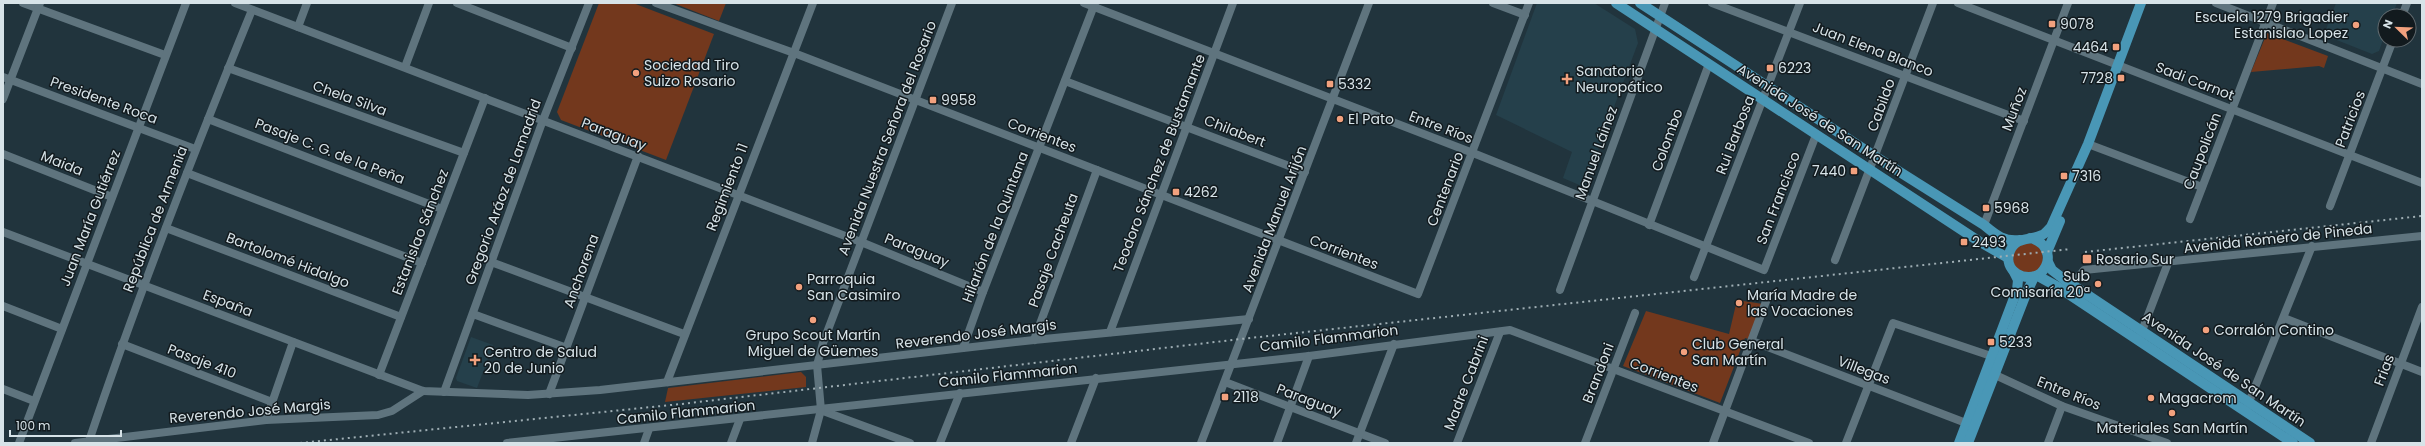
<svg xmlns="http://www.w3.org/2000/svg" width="2425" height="446" viewBox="0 0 2425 446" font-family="Poppins,sans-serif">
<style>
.built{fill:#25404b}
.green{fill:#73381d}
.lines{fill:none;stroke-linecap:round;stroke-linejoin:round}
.minor{stroke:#5f747e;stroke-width:8}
.major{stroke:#4997b6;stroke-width:10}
.rail{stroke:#9faeb4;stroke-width:2;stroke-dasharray:2 4;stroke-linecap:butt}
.poi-dot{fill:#f2a17e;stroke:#121a1e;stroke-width:1.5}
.labels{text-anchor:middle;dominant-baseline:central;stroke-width:3;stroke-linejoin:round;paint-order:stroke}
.poi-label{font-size:14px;fill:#d7e3e8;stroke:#121a1e;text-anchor:start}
.street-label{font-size:14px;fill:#d7e3e8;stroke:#121a1e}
</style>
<rect width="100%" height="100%" fill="#21343d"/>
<g class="built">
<path d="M 1537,3 L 1594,3 L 1635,29 L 1638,43 L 1584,187 L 1563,178 L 1572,152 L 1496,115 Z"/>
<path d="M 2336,3 L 2397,3 L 2392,16 L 2385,16 L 2385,34 L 2379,51 L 2372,54 L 2324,35 Z"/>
<path d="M 471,337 L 493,345 L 477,388 L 457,381 L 456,378 Z"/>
</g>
<g class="green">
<path d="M 599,3 L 633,3 L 714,34 L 666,160 L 561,120 L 557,112 Z"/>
<path d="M 673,3 L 726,3 L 719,21 Z"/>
<path d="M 2267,33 L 2328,56 L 2324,68 L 2319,66 L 2251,72 Z"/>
<path d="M 2041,243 L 2044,270 L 2020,276 L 2009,256 L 2015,244 Z"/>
<path d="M 1737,300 L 1763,304 L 1749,339 L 1745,338 L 1720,403 L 1623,366 L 1646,311 L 1729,334 Z"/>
<path d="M 801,372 L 806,377 L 806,387 L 665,402 L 668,388 Z"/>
</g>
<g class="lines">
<g class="minor">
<path d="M 23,3 L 165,55"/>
<path d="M 235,3 L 861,242 L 983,292"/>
<path d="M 457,3 L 572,48"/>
<path d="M 656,3 L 794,53 L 1418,294 L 1529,3"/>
<path d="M 1084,3 L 1473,153 L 1764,270 L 1816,135"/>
<path d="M 1493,3 L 1525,15"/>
<path d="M 1712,3 L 2024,121"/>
<path d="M 1958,3 L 2422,183"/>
<path d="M 2216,3 L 2422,84"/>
<path d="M 2402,16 L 2407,3"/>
<path d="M 298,27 L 307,3"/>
<path d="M 405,67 L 429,3"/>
<path d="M 228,68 L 464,153"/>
<path d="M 3,77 L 195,149"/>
<path d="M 1065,81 L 1305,172"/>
<path d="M 3,99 L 40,3"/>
<path d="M 208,119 L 442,209"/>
<path d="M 2088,144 L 2202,187"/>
<path d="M 3,154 L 112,197"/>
<path d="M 187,173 L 422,263"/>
<path d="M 2330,206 L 2393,40"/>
<path d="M 2190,219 L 2273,3"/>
<path d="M 1649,225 L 1709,64"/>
<path d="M 1984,225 L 2068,3"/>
<path d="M 166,228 L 401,317"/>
<path d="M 3,232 L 423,391 L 528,395 L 600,390 L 1034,340 L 1249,319"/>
<path d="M 1835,260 L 1933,3"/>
<path d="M 491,262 L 684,334"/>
<path d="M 1694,277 L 1800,3"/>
<path d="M 2072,285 L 2084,270 L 2422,236"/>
<path d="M 1560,290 L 1665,3"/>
<path d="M 3,306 L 62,329"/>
<path d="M 473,314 L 567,348"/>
<path d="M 2284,318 L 2422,372"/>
<path d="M 1110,332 L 1233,3"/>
<path d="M 2140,336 L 2168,263"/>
<path d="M 1034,340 L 1097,170"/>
<path d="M 1752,341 L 1966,423"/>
<path d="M 122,344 L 272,402"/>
<path d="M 963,348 L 983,292 L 1095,3"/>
<path d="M 1991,373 L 2062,406 L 2167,443"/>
<path d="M 379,375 L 485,98"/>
<path d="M 667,382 L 813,3"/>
<path d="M 1225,382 L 1385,443"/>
<path d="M 3,389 L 34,401"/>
<path d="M 444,392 L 543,120 L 589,3"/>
<path d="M 549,394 L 638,156"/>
<path d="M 2247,407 L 2312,246"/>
<path d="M 823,411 L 910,443"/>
<path d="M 266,420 L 293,342"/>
<path d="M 89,441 C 138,295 194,152 252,10"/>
<path d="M 19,443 L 186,3"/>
<path d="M 75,443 L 266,420 L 378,415 L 392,411 L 423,391"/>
<path d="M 507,443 L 1309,356 L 1510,330 L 1809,443"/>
<path d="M 644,443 L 649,429"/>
<path d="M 731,443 L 740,419"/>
<path d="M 812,443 L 821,410 L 817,365 L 823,343 L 952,3"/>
<path d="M 940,443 L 960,393"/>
<path d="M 1071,443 L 1096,378"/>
<path d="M 1201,443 L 1369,3"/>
<path d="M 1277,443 L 1309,356"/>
<path d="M 1356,443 L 1394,344"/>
<path d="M 1457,443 L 1500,332"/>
<path d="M 1585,443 L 1635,313"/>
<path d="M 1713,443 L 1768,296"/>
<path d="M 1846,443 L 1893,323 L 1997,358"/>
<path d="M 2048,443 L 2062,406"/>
<path d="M 2371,443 L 2422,307"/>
</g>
<g class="major">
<path d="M 1616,3 L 1980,242 L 2008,258"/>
<path d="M 1640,3 L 1876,157 L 1984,225 C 1996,235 2004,242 2020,240"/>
<path d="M 2030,238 C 2047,242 2054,259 2041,273 C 2026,284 2002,271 2010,251 C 2016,236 2030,241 2042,235 C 2045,234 2048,230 2051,227 L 2088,144 L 2141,3"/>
<path d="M 2047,252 L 2060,221"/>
<path d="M 2048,262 L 2052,270 L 2065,280 L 2310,443"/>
<path d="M 2038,276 L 2058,287 L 2293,443"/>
<path d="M 1959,443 L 2017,290 L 2018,280 L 2014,272"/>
<path d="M 1968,443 L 2026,294 L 2034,277"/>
</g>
<g class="rail">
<path d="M 2085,252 L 2422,216"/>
<path d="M 300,443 L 681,404 L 1241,339 L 2071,249"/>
</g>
</g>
<g class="poi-dot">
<rect x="2048" y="20" width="8" height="8" rx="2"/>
<circle cx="2356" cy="25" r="4"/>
<rect x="2112" y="43" width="8" height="8" rx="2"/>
<rect x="1766" y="64" width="8" height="8" rx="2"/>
<circle cx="636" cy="73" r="4"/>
<rect x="2117" y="74" width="8" height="8" rx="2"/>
<path d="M1565 73h4v4h4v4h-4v4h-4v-4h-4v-4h4z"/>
<rect x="1326" y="80" width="8" height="8" rx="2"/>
<rect x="929" y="96" width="8" height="8" rx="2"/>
<circle cx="1340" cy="119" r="4"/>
<rect x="1850" y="167" width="8" height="8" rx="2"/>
<rect x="2060" y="172" width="8" height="8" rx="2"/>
<rect x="1172" y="188" width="8" height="8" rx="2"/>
<rect x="1982" y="204" width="8" height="8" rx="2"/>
<rect x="1960" y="238" width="8" height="8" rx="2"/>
<rect x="2082" y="254" width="10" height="10" rx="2"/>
<circle cx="2098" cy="284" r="4"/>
<circle cx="799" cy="287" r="4"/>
<circle cx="1739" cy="303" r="4"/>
<circle cx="813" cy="320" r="4"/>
<circle cx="2206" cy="330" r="4"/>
<rect x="1987" y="338" width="8" height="8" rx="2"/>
<circle cx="1684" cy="352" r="4"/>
<path d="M473 354h4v4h4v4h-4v4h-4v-4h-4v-4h4z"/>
<rect x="1221" y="393" width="8" height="8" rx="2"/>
<circle cx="2151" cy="398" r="4"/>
<circle cx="2172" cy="413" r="4"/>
</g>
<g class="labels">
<g class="poi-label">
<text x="2348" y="17" text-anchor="end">Escuela 1279 Brigadier<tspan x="2348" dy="16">Estanislao Lopez</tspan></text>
<text x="2060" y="24">9078</text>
<text x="2108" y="47" text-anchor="end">4464</text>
<text x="644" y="65">Sociedad Tiro<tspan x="644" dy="16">Suizo Rosario</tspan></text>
<text x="1778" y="68">6223</text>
<text x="1576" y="71">Sanatorio<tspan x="1576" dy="16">Neuropático</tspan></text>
<text x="2113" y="78" text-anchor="end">7728</text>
<text x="1338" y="84">5332</text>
<text x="941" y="100">9958</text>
<text x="1348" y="119">El Pato</text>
<text x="1846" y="171" text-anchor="end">7440</text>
<text x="2072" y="176">7316</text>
<text x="1184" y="192">4262</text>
<text x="1994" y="208">5968</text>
<text x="1972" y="242">2493</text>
<text x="2096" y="259">Rosario Sur</text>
<text x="2090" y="276" text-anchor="end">Sub<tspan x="2090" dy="16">Comisaría 20ª</tspan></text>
<text x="807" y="279">Parroquia<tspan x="807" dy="16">San Casimiro</tspan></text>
<text x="1747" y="295">María Madre de<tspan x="1747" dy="16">las Vocaciones</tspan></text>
<text x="2214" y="330">Corralón Contino</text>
<text x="813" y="335" text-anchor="middle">Grupo Scout Martín<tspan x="813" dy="16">Miguel de Güemes</tspan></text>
<text x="1999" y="342">5233</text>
<text x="1692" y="344">Club General<tspan x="1692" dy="16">San Martín</tspan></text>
<text x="484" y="352">Centro de Salud<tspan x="484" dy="16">20 de Junio</tspan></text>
<text x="1233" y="397">2118</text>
<text x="2159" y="398">Magacrom</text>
<text x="2172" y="428" text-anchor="middle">Materiales San Martín</text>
</g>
<g class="street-label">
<text transform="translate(1873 49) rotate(21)">Juan Elena Blanco</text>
<text transform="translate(2195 81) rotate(21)">Sadi Carnot</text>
<text transform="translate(350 98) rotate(20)">Chela Silva</text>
<text transform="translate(104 100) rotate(20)">Presidente Roca</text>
<text transform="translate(1881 105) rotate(-70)">Cabildo</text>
<text transform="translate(2014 109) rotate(-69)">Muñoz</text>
<text transform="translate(2350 119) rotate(-69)">Patricios</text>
<text transform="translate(1820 120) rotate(33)">Avenida José de San Martín</text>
<text transform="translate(1441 127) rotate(21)">Entre Ríos</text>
<text transform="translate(1235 131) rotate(21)">Chilabert</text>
<text transform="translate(614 134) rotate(21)">Paraguay</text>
<text transform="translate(1042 135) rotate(21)">Corrientes</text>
<text transform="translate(1735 135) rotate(-69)">Rui Barbosa</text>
<text transform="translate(887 138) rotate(-69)">Avenida Nuestra Señora del Rosario</text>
<text transform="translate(1667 140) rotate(-70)">Colombo</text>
<text transform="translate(330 151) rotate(21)">Pasaje C. G. de la Peña</text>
<text transform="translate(2202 151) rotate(-69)">Caupolicán</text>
<text transform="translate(1596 153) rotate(-70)">Manuel Láinez</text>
<text transform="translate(62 163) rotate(22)">Maida</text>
<text transform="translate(1159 163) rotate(-69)">Teodoro Sánchez de Bustamante</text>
<text transform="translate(727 187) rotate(-69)">Regimiento 11</text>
<text transform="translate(1445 189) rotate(-69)">Centenario</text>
<text transform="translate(503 192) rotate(-70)">Gregorio Aráoz de Lamadrid</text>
<text transform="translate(1778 198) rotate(-69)">San Francisco</text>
<text transform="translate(90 218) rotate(-69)">Juan María Gutiérrez</text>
<text transform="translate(155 219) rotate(-69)">República de Armenia</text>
<text transform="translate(1274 219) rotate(-69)">Avenida Manuel Arijón</text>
<text transform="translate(995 227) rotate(-69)">Hilarión de la Quintana</text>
<text transform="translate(420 232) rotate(-69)">Estanislao Sánchez</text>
<text transform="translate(2278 238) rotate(-6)">Avenida Romero de Pineda</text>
<text transform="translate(917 250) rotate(22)">Paraguay</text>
<text transform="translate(1053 250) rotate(-70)">Pasaje Cacheuta</text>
<text transform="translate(1344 252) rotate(21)">Corrientes</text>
<text transform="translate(288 260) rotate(21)">Bartolomé Hidalgo</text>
<text transform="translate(581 271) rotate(-70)">Anchorena</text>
<text transform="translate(228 303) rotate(21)">España</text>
<text transform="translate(976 334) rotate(-7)">Reverendo José Margis</text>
<text transform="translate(1329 338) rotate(-7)">Camilo Flammarion</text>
<text transform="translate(202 361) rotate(21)">Pasaje 410</text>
<text transform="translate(2224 369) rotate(34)">Avenida José de San Martín</text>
<text transform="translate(1864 370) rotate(21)">Villegas</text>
<text transform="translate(2384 370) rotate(-69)">Frias</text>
<text transform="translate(1598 373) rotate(-69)">Brandoni</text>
<text transform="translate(1008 375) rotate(-6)">Camilo Flammarion</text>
<text transform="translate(1664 375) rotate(21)">Corrientes</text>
<text transform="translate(1466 383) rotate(-69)">Madre Cabrini</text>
<text transform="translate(2069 393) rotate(22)">Entre Ríos</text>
<text transform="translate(1309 400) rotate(21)">Paraguay</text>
<text transform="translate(250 411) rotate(-5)">Reverendo José Margis</text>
<text transform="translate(686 412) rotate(-6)">Camilo Flammarion</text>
</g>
</g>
<rect width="2425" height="446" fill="none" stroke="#d7e3e8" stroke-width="8"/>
<g transform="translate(2397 28) rotate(293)"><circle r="19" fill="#121a1e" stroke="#616a6f"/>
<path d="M0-3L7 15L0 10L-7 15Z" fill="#f2a17e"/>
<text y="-6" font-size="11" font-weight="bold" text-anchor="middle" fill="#d7e3e8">N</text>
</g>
<path d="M10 430v6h111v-6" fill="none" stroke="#d7e3e8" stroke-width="2"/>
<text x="16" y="430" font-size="12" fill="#d7e3e8" stroke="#121a1e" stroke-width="3" paint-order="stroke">100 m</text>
</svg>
